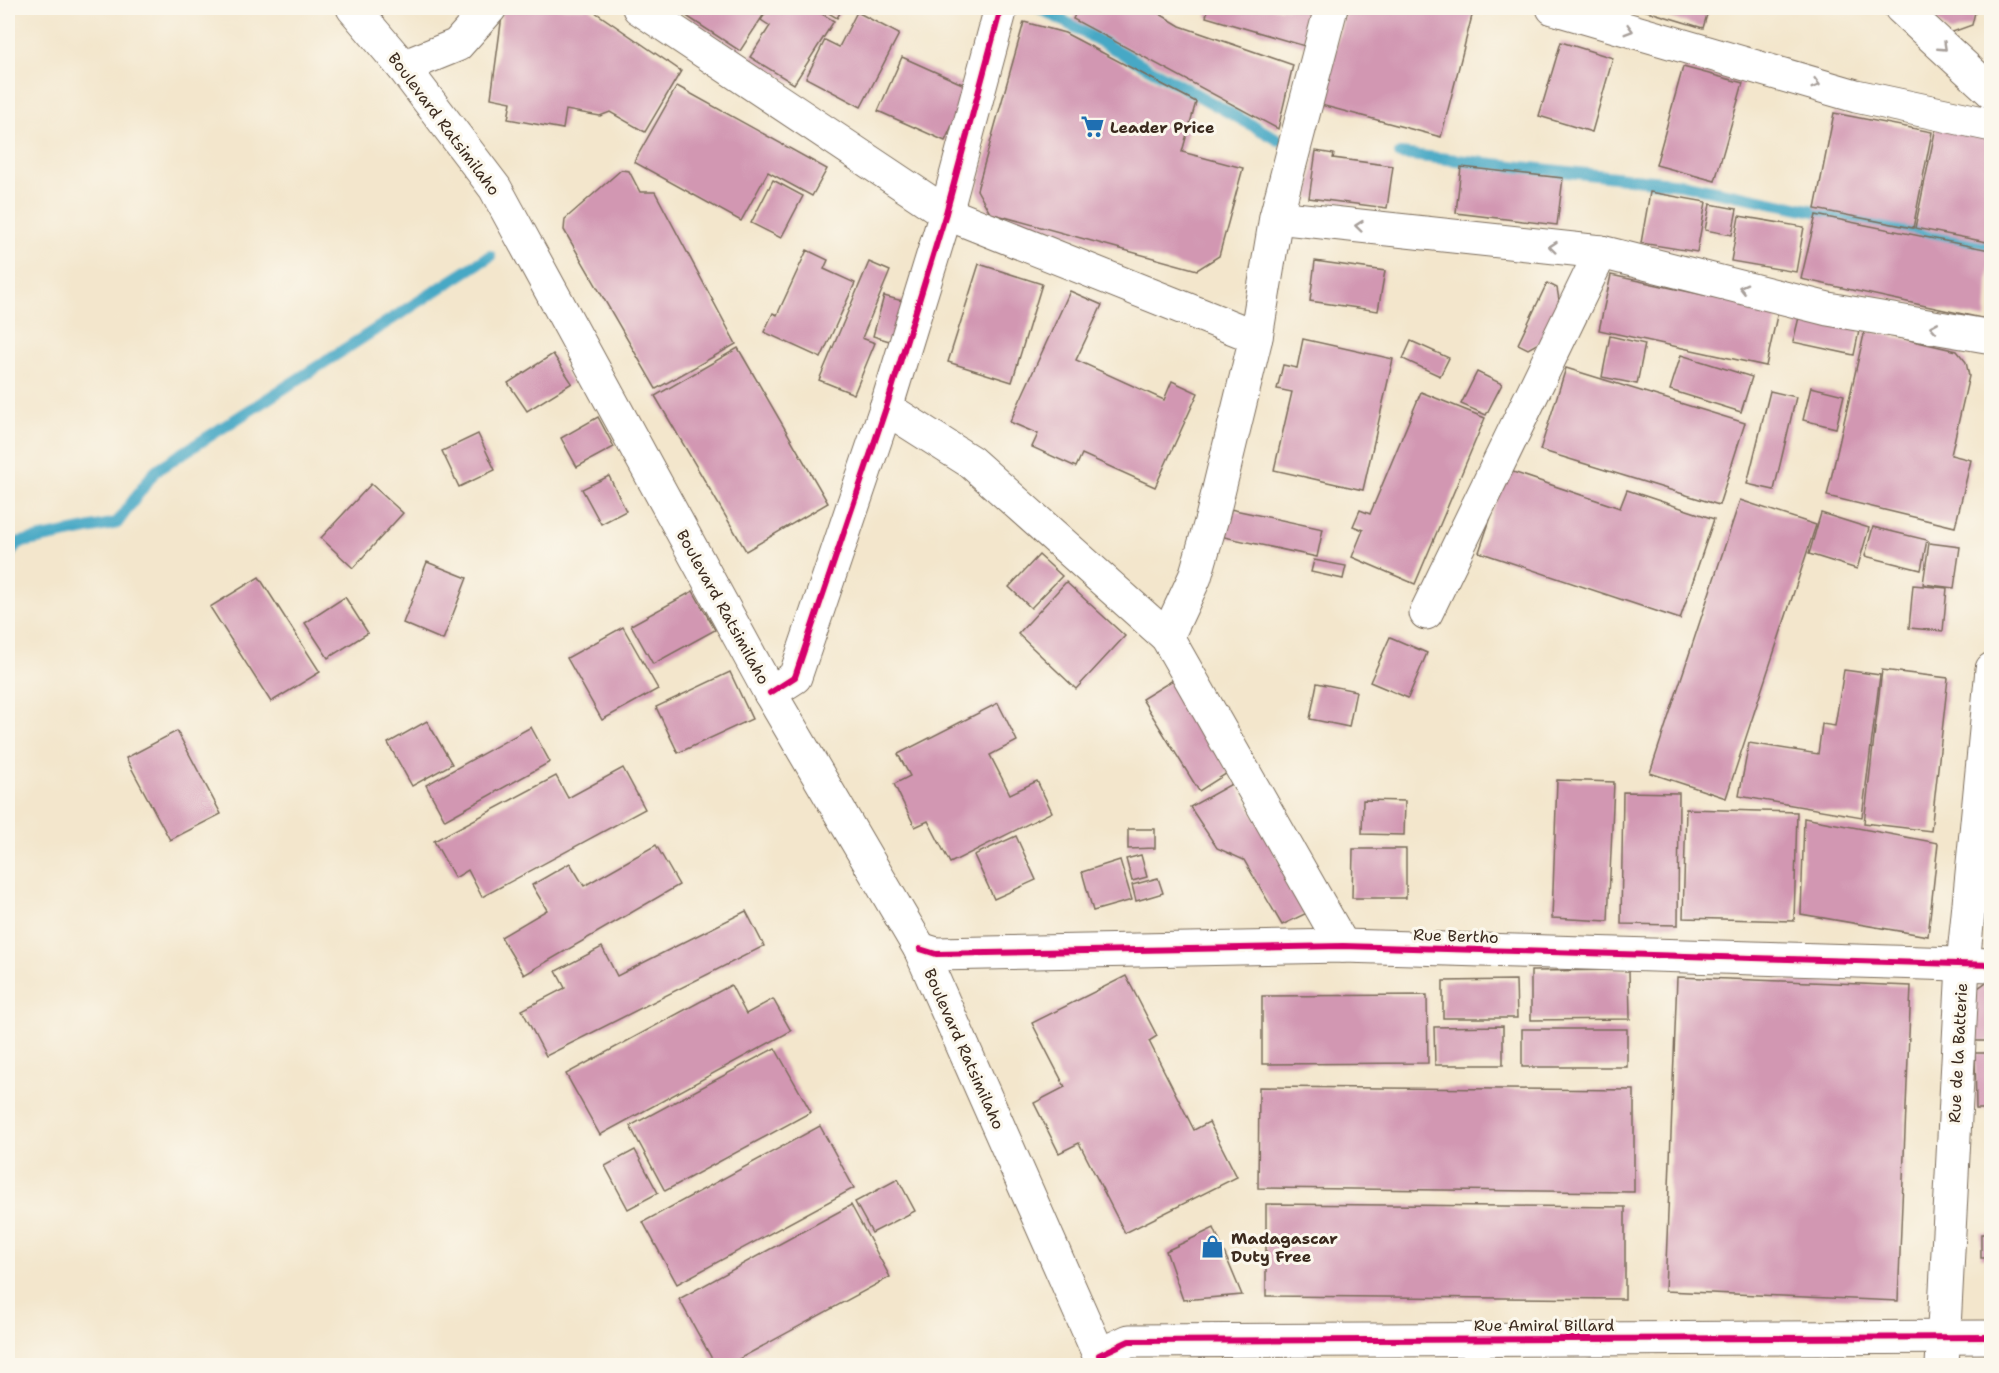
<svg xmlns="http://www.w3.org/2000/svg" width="1999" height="1373" viewBox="0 0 1999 1373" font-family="'Shantell Sans',sans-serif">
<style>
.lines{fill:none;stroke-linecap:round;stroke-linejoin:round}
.stream{stroke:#46a8c5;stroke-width:12}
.building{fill:#d297b2}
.minor-casing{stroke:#7b6c5b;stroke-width:35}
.major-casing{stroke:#7b6c5b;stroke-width:35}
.minor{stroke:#fff;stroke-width:33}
.major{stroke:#fff;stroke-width:33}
.cycleway-casing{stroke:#fbf7ec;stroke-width:10}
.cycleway{stroke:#d6006c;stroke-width:6}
.oneway{stroke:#a79f9a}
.labels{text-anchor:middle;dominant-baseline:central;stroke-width:6;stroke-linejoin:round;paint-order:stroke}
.street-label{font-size:16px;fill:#3b2a1e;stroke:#fbf7ec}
.poi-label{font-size:16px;font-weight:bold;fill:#3b2a1e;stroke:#fbf7ec;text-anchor:start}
</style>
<rect width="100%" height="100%" fill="#fbf7ec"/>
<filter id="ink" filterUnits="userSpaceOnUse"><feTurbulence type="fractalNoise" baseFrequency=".0167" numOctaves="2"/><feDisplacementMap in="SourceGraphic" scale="12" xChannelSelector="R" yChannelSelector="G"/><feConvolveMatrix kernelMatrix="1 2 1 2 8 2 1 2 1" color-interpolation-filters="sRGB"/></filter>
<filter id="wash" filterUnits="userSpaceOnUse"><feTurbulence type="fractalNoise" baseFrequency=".008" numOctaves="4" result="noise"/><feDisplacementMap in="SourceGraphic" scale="24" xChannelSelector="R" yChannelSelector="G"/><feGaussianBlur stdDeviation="1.35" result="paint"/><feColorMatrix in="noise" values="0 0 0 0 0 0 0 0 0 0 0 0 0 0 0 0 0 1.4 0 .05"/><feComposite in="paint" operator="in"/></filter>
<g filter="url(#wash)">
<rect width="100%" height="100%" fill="#f3e6cc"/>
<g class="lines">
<g class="stream">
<path d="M 1040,8 L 1279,140"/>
<path d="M 1400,154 L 1681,184 L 1992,247"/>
<path d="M 8,556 L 17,543 L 117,523 L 155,471 L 490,256"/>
</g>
</g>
<g id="blocks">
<g class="building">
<path d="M 503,8 L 589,8 L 681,71 L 645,132 L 610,112 L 600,116 L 566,110 L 563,129 L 508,119 L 511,102 L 491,98 Z"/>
<path d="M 690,8 L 768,8 L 740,51 L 685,15 Z"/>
<path d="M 769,8 L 812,8 L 834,21 L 794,84 L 750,57 L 770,26 L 761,20 Z"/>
<path d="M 820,8 L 843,8 L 837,18 Z"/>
<path d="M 1078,8 L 1150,8 L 1180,26 L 1293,65 L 1278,129 L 1073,19 Z"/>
<path d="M 1208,8 L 1316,8 L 1305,46 L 1206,17 Z"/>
<path d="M 1346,8 L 1474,8 L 1441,137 L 1321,105 Z"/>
<path d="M 1637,8 L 1709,8 L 1703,28 Z"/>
<path d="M 1934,8 L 1976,8 L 1972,25 L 1950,33 L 1932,16 Z"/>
<path d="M 857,12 L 899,34 L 861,107 L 806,78 L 825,40 L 839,47 Z"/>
<path d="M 1024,22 L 1065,33 L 1196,102 L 1182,152 L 1243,168 L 1219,256 L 1197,270 L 990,213 L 977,190 Z"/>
<path d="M 1561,42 L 1613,58 L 1592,132 L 1539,116 Z"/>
<path d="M 902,57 L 969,87 L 945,141 L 878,111 Z"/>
<path d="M 1683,67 L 1743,83 L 1715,181 L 1656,165 Z"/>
<path d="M 677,86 L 827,169 L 812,196 L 768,172 L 741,221 L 634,162 Z"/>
<path d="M 1834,113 L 1932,132 L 1913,228 L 1815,209 Z"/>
<path d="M 1936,127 L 1992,139 L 1992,243 L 1915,228 Z"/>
<path d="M 1316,151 L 1334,154 L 1333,158 L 1393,166 L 1387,208 L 1309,198 Z"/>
<path d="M 1461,167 L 1563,178 L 1557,225 L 1456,213 Z"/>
<path d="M 621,170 L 629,171 L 640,192 L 655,192 L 736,344 L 656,389 L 564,230 L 565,219 Z"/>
<path d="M 773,180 L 803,196 L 781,238 L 751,223 Z"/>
<path d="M 1650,192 L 1706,202 L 1697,252 L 1641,243 Z"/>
<path d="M 1710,204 L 1737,209 L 1732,235 L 1705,230 Z"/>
<path d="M 1816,215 L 1990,250 L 1986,319 L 1801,279 Z"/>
<path d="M 1739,216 L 1804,227 L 1796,272 L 1731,261 Z"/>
<path d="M 807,250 L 828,260 L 824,269 L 855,283 L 821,358 L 764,332 L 773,313 L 777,315 Z"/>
<path d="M 1315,261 L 1385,271 L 1378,311 L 1310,301 Z"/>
<path d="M 869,262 L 890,271 L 862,338 L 875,343 L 854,394 L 819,380 Z"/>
<path d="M 979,264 L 1042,284 L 1012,382 L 948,362 Z"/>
<path d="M 1611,275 L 1778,311 L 1766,366 L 1599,330 Z"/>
<path d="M 1547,283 L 1557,288 L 1560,306 L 1544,340 L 1528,349 L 1518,344 Z"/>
<path d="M 1070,291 L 1102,305 L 1076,360 L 1164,400 L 1172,381 L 1198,393 L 1155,487 L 1082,454 L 1076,467 L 1032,447 L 1038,434 L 1010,422 Z"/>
<path d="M 884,296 L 910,303 L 899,344 L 873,336 Z"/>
<path d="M 1800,313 L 1860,326 L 1854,355 L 1793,342 Z"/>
<path d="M 1865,330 L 1957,351 L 1966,362 L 1969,376 L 1951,455 L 1971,460 L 1955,527 L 1827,496 Z"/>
<path d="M 1610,336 L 1645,344 L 1637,384 L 1602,377 Z"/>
<path d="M 1303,339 L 1393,359 L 1363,490 L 1274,470 L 1292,392 L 1277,389 L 1283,365 L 1297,368 Z"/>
<path d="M 1411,341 L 1449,358 L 1440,376 L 1403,359 Z"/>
<path d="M 738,348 L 828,503 L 746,551 L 655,396 Z"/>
<path d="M 553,354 L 572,383 L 527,411 L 508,383 Z"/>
<path d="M 1681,355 L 1752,377 L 1741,412 L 1670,390 Z"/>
<path d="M 1566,368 L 1745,423 L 1719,505 L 1540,450 Z"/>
<path d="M 1477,372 L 1502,384 L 1486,415 L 1461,404 Z"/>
<path d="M 1811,387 L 1844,395 L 1836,428 L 1803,420 Z"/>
<path d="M 1770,391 L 1796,397 L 1774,490 L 1747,484 Z"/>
<path d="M 1421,392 L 1485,418 L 1415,584 L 1352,557 L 1363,530 L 1353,526 L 1360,510 L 1370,514 Z"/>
<path d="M 598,417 L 614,447 L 577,467 L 561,438 Z"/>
<path d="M 478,434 L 495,470 L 459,487 L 442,451 Z"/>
<path d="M 1507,470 L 1620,508 L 1627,490 L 1714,519 L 1680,619 L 1479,552 Z"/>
<path d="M 609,476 L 626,511 L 601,524 L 582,489 Z"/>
<path d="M 371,484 L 403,513 L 353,568 L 321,538 Z"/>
<path d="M 1740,500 L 1816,525 L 1726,798 L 1650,773 Z"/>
<path d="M 1230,509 L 1323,529 L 1317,557 L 1224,537 Z"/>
<path d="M 1821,513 L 1869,528 L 1857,569 L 1809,554 Z"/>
<path d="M 1873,527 L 1927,540 L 1921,570 L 1865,556 Z"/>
<path d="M 1929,543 L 1960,547 L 1954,588 L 1923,584 Z"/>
<path d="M 1039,555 L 1062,576 L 1031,608 L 1009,587 Z"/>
<path d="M 1314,560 L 1346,566 L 1343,579 L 1311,572 Z"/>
<path d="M 427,562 L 467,578 L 443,640 L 403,623 Z"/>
<path d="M 259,577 L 320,672 L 271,702 L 210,607 Z"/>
<path d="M 1066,582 L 1125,636 L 1076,689 L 1018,634 Z"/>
<path d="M 1913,585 L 1947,588 L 1943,631 L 1909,628 Z"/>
<path d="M 693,591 L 715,630 L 653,664 L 631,625 Z"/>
<path d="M 345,597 L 368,633 L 328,658 L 305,623 Z"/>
<path d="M 623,627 L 658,689 L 602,720 L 567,658 Z"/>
<path d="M 1390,637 L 1427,653 L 1408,698 L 1370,682 Z"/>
<path d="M 1844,670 L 1880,675 L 1862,817 L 1739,796 L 1749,743 L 1818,754 L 1822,724 L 1835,726 Z"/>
<path d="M 1882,670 L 1948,678 L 1931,831 L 1864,823 Z"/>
<path d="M 730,672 L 752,719 L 678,753 L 656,707 Z"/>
<path d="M 1173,680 L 1229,772 L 1199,791 L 1142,699 Z"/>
<path d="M 1317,683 L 1356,691 L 1349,727 L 1310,719 Z"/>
<path d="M 998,703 L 1017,741 L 990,755 L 1010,794 L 1037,781 L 1052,812 L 950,863 L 928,821 L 915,827 L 894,784 L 910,776 L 898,754 Z"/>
<path d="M 427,721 L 452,764 L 412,786 L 388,743 Z"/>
<path d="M 531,727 L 550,762 L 445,820 L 426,785 Z"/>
<path d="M 177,731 L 221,814 L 170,840 L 126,758 Z"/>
<path d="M 623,768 L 645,809 L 482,897 L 468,870 L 455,878 L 434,841 L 556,776 L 568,798 Z"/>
<path d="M 1557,780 L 1614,782 L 1608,921 L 1552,918 Z"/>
<path d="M 1235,782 L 1309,912 L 1282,925 L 1244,860 L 1217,848 L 1190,807 Z"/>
<path d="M 1623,792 L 1679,793 L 1678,925 L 1621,924 Z"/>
<path d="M 1363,800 L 1405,801 L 1404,835 L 1362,834 Z"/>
<path d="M 1686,809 L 1797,812 L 1794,921 L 1683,918 Z"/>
<path d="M 1804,818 L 1938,843 L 1928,936 L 1801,914 Z"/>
<path d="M 1128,829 L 1155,829 L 1155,848 L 1128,849 Z"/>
<path d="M 1016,836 L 1036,880 L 994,899 L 974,855 Z"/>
<path d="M 656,845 L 679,885 L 524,975 L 501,937 L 547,910 L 532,885 L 570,863 L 584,886 Z"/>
<path d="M 1353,849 L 1406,849 L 1406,898 L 1352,898 Z"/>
<path d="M 1141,855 L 1147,877 L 1132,881 L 1126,859 Z"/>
<path d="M 1120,860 L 1132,900 L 1093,911 L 1082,872 Z"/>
<path d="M 1158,878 L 1163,893 L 1136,901 L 1132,885 Z"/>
<path d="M 746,911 L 764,946 L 546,1056 L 522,1010 L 565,988 L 556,971 L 602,947 L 617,976 Z"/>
<path d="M 1629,970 L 1630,1019 L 1531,1020 L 1531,971 Z"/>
<path d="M 1126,976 L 1157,1036 L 1149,1041 L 1194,1130 L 1209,1122 L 1237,1177 L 1125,1233 L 1079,1143 L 1059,1153 L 1034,1103 L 1065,1087 L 1032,1023 Z"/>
<path d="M 1677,977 L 1911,986 L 1898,1301 L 1665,1291 Z"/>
<path d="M 1992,978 L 1992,1041 L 1974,1041 L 1974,991 Z"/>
<path d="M 1516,980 L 1517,1018 L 1443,1018 L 1443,981 Z"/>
<path d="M 731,985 L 746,1014 L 773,999 L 791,1031 L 600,1135 L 566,1074 Z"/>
<path d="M 1427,995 L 1428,1063 L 1262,1064 L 1262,996 Z"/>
<path d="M 1503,1026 L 1503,1065 L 1435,1065 L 1434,1027 Z"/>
<rect x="1522" y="1029" width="105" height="38"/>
<path d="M 775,1048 L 811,1112 L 665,1191 L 630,1126 Z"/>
<path d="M 1975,1053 L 1992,1053 L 1992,1109 L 1976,1109 Z"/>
<path d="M 1259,1087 L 1634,1090 L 1634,1192 L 1258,1188 Z"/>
<path d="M 820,1126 L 854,1188 L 677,1284 L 643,1222 Z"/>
<path d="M 635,1150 L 658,1193 L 628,1209 L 605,1166 Z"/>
<path d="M 898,1179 L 915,1211 L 872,1233 L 855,1202 Z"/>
<path d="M 1266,1204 L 1625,1207 L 1625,1299 L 1266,1296 Z"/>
<path d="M 851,1205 L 890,1277 L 726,1366 L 716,1366 L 679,1299 Z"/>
<path d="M 1214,1228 L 1242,1295 L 1183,1300 L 1166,1251 Z"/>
<rect x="1981" y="1234" width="11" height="24"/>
</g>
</g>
</g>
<g filter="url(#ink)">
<use href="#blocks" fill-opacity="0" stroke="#7b6c5b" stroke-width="1.5"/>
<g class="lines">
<defs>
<g id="minor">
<path d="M 639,8 L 946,213 L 1256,337"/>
<path d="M 1553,8 L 1856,96 L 1992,125"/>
<path d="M 1901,8 L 1992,92"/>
<path d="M 403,67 L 457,45 L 490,8"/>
<path d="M 1276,217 L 1601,252 L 1828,309 L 1992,337"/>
<path d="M 886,408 L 971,462 L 1167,637 L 1343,946"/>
<path d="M 1426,613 L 1601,252"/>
<path d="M 1167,637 L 1195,577 L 1212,518 L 1256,337 L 1276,217 L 1331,8"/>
<path d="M 770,693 L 795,677 L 886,408 L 946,213 L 1001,8"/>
<path d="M 920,949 L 936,954 L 1343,946 L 1992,965"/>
<path d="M 1099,1355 L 1129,1341 L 1992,1337"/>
<path d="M 1942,1366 L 1963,965 L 1992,669"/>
</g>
<path id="major" d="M 353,8 L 403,67 L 495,188 L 770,693 L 920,949 L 1104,1366"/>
</defs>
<use href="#minor" class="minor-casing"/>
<use href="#major" class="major-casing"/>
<use href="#minor" class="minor"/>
<use href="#major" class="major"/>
<defs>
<g id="cycleway">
<path d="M 770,693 L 795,677 L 886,408 L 946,213 L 1001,8"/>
<path d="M 920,949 L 936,954 L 1343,946 L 1992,965"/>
<path d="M 1099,1355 L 1129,1341 L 1992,1337"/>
</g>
</defs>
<use href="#cycleway" class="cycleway-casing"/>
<use href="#cycleway" class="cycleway"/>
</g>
<defs><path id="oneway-chevron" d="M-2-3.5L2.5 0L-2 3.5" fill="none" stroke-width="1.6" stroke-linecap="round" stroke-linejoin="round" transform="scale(1.5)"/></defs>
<g class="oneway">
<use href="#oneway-chevron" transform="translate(1629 30) rotate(16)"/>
<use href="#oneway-chevron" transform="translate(1943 47) rotate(43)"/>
<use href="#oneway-chevron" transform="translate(1816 84) rotate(16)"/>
<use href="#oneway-chevron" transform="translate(1359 226) rotate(-174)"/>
<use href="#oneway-chevron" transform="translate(1553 247) rotate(-174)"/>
<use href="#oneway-chevron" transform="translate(1743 288) rotate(-166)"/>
<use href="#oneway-chevron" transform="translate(1934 327) rotate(-170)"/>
</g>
</g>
<defs>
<symbol id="supermarket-bare" viewBox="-9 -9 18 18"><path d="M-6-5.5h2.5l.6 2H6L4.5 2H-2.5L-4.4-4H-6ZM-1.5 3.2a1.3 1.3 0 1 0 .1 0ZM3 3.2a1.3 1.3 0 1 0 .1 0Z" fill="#1f6fb2" stroke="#fbf7ec" stroke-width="2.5" paint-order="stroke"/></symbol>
<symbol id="shop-bare" viewBox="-9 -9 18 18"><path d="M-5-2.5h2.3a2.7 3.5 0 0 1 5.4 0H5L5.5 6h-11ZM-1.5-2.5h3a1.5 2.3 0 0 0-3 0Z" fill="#1f6fb2" stroke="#fbf7ec" stroke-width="2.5" paint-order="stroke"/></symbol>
</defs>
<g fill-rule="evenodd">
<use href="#supermarket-bare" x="1076" y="110" width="33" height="33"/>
<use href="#shop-bare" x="1196" y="1230" width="33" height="33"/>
</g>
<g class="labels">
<g class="street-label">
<text transform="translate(444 124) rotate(53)">Boulevard Ratsimilaho</text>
<text transform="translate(723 607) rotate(61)">Boulevard Ratsimilaho</text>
<text transform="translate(1456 936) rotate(2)">Rue Bertho</text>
<text transform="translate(964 1049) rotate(66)">Boulevard Ratsimilaho</text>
<text transform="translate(1958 1053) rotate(-87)">Rue de la Batterie</text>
<text x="1544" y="1325">Rue Amiral Billard</text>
</g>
<g class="poi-label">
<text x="1110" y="127">Leader Price</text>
<text x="1231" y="1238">Madagascar<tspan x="1231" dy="18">Duty Free</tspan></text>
</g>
</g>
<rect width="1999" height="1373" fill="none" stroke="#fbf7ec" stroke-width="30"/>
</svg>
